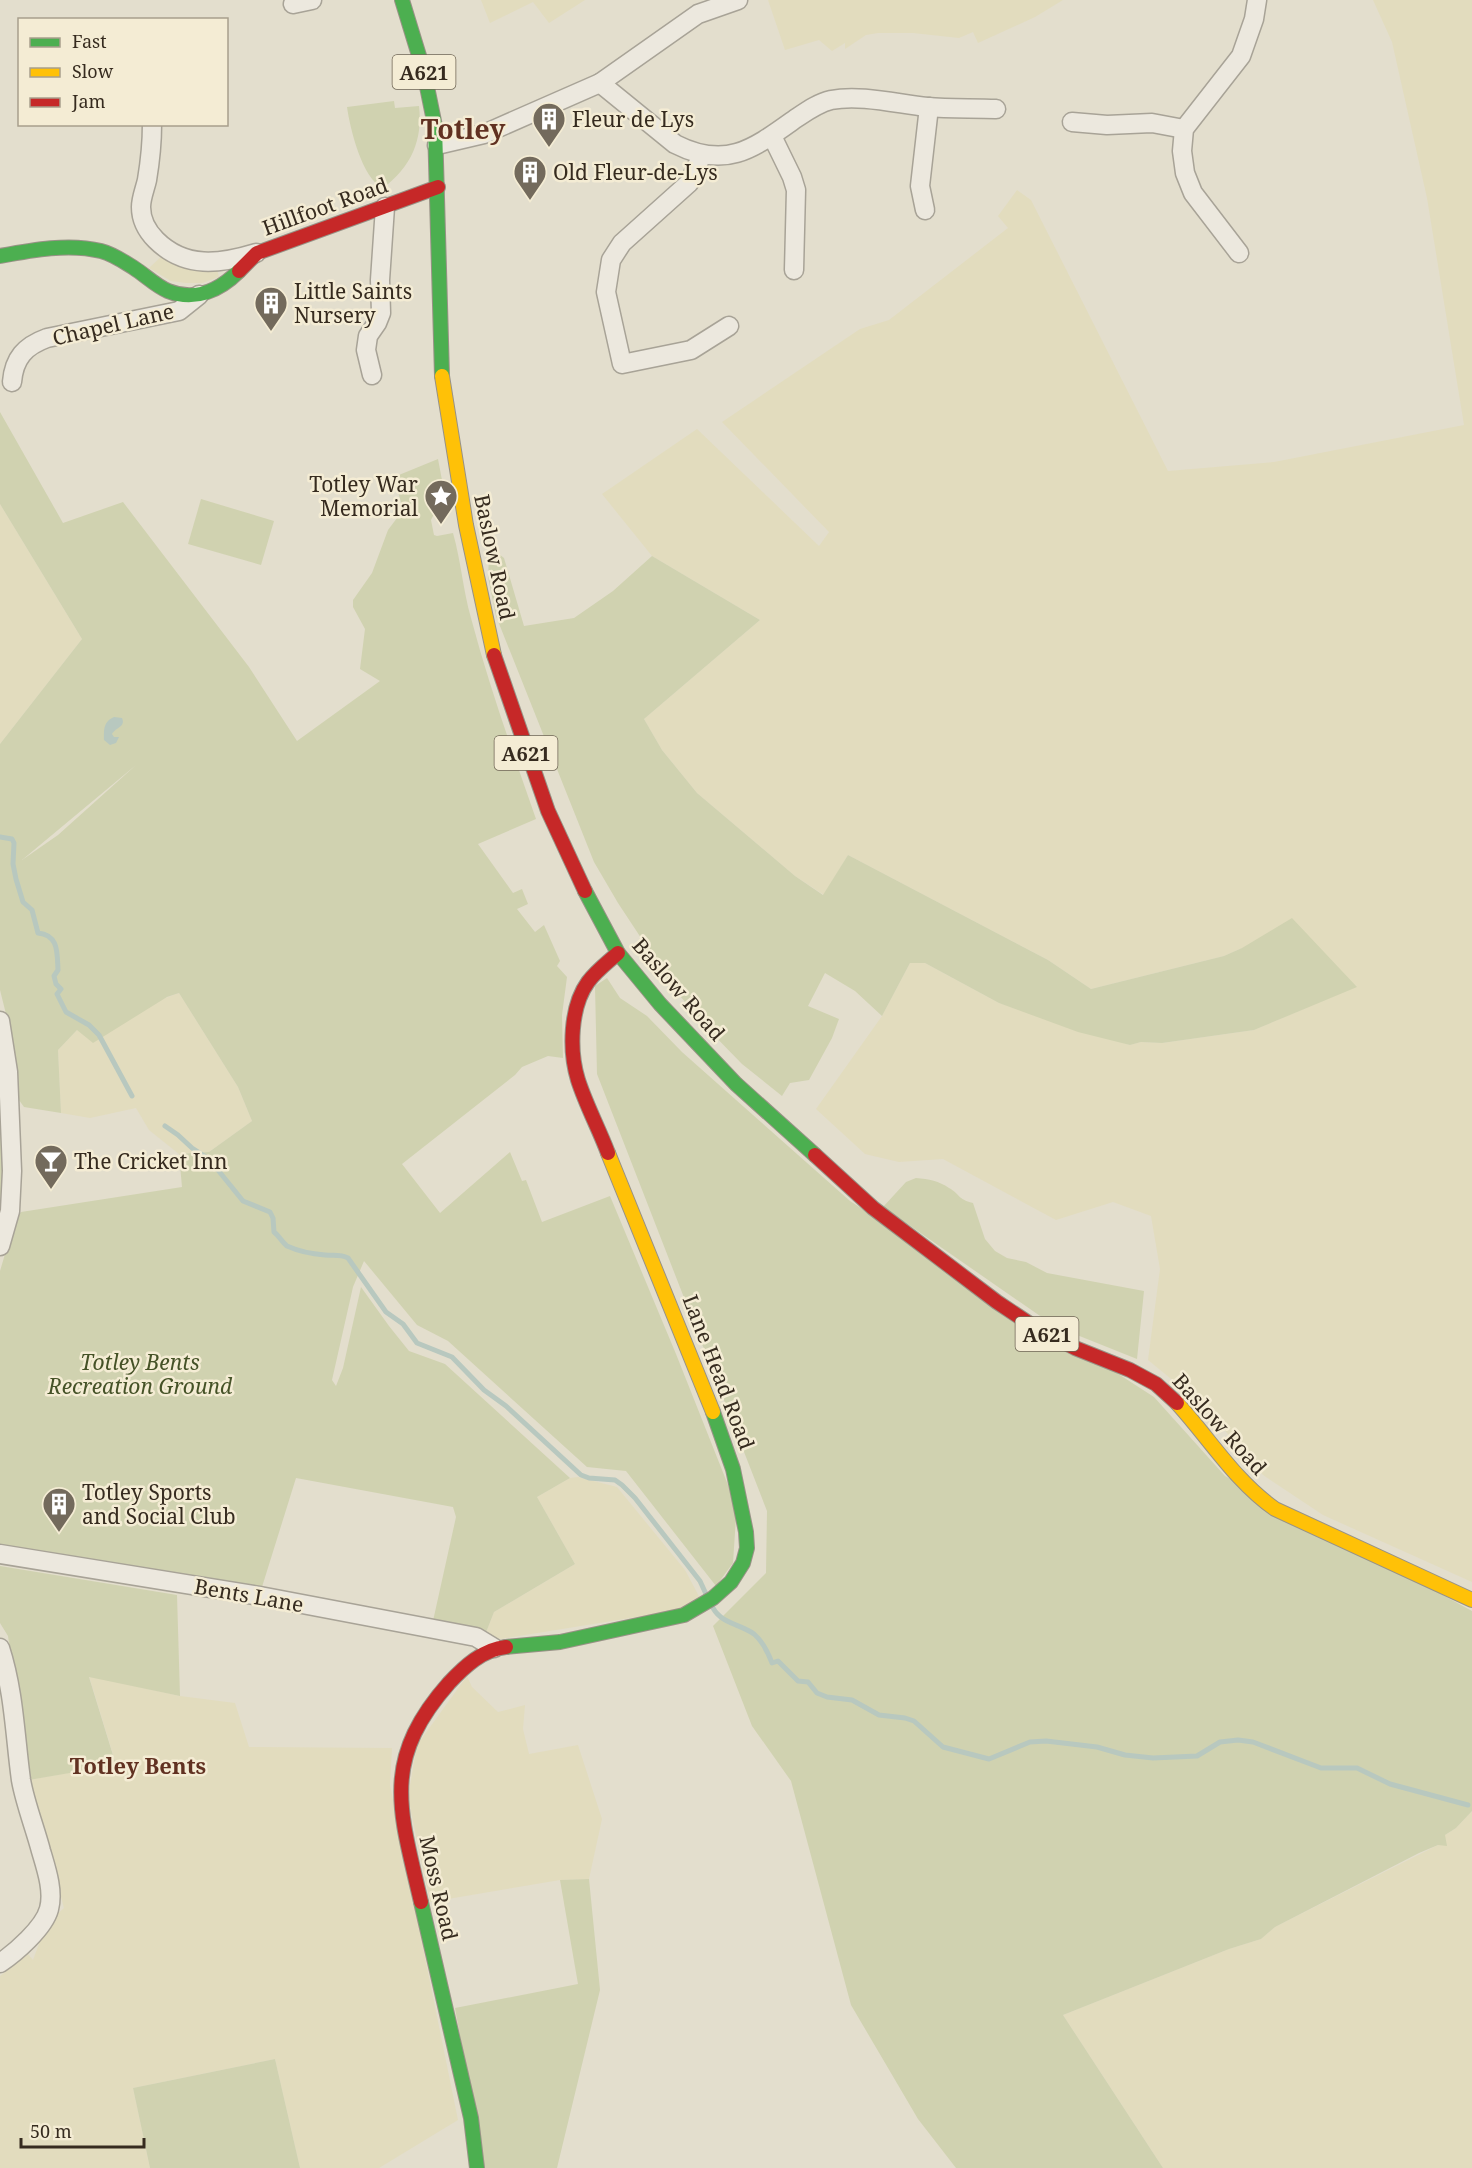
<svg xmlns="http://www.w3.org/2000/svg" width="1472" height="2168" viewBox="0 0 1472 2168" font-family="'Noto Serif',serif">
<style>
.farmland{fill:#e2dcbe}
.green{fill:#d0d2b0;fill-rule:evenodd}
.water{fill:#b8c8bf}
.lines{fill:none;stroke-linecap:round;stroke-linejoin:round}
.stream{stroke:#b8c8bf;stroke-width:5}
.street-casing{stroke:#a8a397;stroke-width:21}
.fast-casing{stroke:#989286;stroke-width:16}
.slow-casing{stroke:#989286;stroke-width:16}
.jam-casing{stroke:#989286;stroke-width:16}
.street{stroke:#ece8de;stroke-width:18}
.fast{stroke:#4caf50;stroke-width:14}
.slow{stroke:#ffc107;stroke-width:14}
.jam{stroke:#c62828;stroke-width:14}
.labels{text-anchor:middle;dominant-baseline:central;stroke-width:5;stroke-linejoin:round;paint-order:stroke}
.shield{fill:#f4ecd4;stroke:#6f6555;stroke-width:1.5}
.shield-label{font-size:20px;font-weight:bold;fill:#362b1f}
.poi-label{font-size:21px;fill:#362b1f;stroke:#f4ecd4;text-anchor:start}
.street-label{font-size:21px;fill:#362b1f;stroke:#f4ecd4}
.park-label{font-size:21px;font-style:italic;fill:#455227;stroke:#f4ecd4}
.neighbourhood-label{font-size:22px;font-weight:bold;fill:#613121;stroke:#f4ecd4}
.district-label{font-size:27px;font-weight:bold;fill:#613121;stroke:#f4ecd4}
</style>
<rect width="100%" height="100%" fill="#e3decd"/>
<g class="farmland">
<path d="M 481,0 L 585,0 L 549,23 L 533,2 L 490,23 Z"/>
<path d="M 768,0 L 1063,0 L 1035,17 L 978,43 L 973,32 L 959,38 L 913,33 L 878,33 L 866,35 L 845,49 L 845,43 L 832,51 L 819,40 L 785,50 Z"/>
<path d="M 1373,0 L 1472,0 L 1472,1582 L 1323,1515 L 1263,1475 L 1203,1405 L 1148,1360 L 1160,1269 L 1151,1216 L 1113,1202 L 1056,1220 L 943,1159 L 899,1162 L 865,1154 L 816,1109 L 882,1016 L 910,963 L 925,963 L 999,1003 L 1130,1045 L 1141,1042 L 1162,1043 L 1254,1030 L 1357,986 L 1242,948 L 1224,956 L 1091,989 L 1048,960 L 848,855 L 824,895 L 795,876 L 697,793 L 662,750 L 644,719 L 760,620 L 652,556 L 602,494 L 697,429 L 819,546 L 829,532 L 722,422 L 860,329 L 889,320 L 1008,228 L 998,216 L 1017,190 L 1031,200 L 1168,471 L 1274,462 L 1464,425 L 1427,198 L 1392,42 Z"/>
<path d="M 162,256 L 217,269 L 219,277 L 202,283 L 186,283 L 171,281 L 149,268 Z"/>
<path d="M 0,504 L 82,639 L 0,744 Z"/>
<path d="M 179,993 L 238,1087 L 252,1121 L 209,1152 L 179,1154 L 149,1130 L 136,1108 L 90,1118 L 61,1113 L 58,1050 L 77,1030 Z"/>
<path d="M 578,1477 L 617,1487 L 685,1570 L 701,1600 L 680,1610 L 501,1639 L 485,1635 L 494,1612 L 575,1564 L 537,1497 L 570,1478 Z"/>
<path d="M 89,1676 L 180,1696 L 235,1703 L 249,1747 L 392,1748 L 390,1785 L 458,2120 L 379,2168 L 300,2168 L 275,2059 L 133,2088 L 150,2168 L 0,2168 L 0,1976 L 28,1954 L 33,1960 L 40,1941 L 53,1918 L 64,1908 L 29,1780 L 116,1764 Z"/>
<path d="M 467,1676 L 472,1687 L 498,1712 L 525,1705 L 523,1729 L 529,1754 L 578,1745 L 602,1819 L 589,1879 L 560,1880 L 430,1902 L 408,1797 L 417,1745 Z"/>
<path d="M 1472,1811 L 1472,2168 L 1163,2168 L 1063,2015 L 1229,1949 L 1261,1939 L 1275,1927 L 1438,1845 L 1445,1835 L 1456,1828 Z"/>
</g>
<g class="green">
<path d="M 394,101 L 395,108 L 419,106 C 423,140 411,167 383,188 C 362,179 350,128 347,107 Z"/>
<path d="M 0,412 L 63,523 L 123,502 L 249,667 L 297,741 L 380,681 L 360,669 L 365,629 L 353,607 L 353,600 L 372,573 L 388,530 L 400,514 L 402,506 L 394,477 L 438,459 L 448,512 L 433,516 L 431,520 L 434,535 L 437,536 L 453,533 C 461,561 463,590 471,618 C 489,686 513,753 536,819 L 478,844 L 513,893 L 522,889 L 528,904 L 517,909 L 535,932 L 544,925 L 560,961 L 557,966 L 567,977 L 562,1015 L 563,1058 L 548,1056 L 522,1067 L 515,1075 L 402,1164 L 440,1213 L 510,1152 L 522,1181 L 526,1180 L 542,1222 L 610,1196 L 676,1354 L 728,1485 L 736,1517 L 733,1563 L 716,1586 L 626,1471 L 587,1467 L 448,1341 L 417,1325 L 364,1261 L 353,1287 L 332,1380 L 336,1386 L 343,1368 L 361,1287 L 389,1326 L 409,1351 L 445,1364 L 570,1478 L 537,1497 L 575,1564 L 494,1612 L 485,1635 L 433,1621 L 456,1517 L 453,1507 L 296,1478 L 262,1587 L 0,1548 L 0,1271 L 16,1217 L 21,1212 L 182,1187 L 179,1154 L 209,1152 L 252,1121 L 238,1087 L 179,993 L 167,997 L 93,1043 L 77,1030 L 58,1050 L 61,1113 L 24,1107 L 19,1100 L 13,1042 L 0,990 L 0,744 L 82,639 L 0,504 ZM 136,765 L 58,835 L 22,860 Z"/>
<path d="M 201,499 L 274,521 L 261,565 L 188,544 Z"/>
<path d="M 495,551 L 504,558 L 524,626 L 574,618 L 613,591 L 652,556 L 760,620 L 644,719 L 662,750 L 697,793 L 795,876 L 823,895 L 848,855 L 1048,960 L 1091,989 L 1224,956 L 1242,948 L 1292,918 L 1357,987 L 1254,1030 L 1162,1043 L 1141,1042 L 1130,1045 L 1078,1032 L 999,1003 L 925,963 L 910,963 L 882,1016 L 855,991 L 825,973 L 808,1006 L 839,1019 L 832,1038 L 809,1080 L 790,1083 L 782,1096 L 742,1064 L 704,1025 L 676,991 L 618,903 L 594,862 L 496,616 L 488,577 L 489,557 Z"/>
<path d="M 607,978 L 620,998 L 647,1016 L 682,1052 L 850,1201 L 1154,1397 L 1225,1476 L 1472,1611 L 1472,1811 L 1456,1828 L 1445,1835 L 1447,1846 L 1438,1845 L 1419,1853 L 1275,1927 L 1261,1939 L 1229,1949 L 1063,2015 L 1163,2168 L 956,2168 L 918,2119 L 851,2005 L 791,1781 L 752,1726 L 713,1626 L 766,1573 L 767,1511 L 597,1074 L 595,986 Z"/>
<path d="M 0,1122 L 5,1168 L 0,1201 Z"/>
<path d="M 916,1178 C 929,1179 939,1181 949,1188 C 960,1194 957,1199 973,1203 L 985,1239 L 995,1251 L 1007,1258 L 1026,1262 L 1047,1273 L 1144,1291 L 1137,1359 L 1077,1335 L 1043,1318 L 883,1207 L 906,1182 Z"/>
<path d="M 0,1566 L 177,1595 L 180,1696 L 89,1677 L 116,1765 L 29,1780 L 8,1636 L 0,1623 Z"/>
<path d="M 589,1879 L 600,1990 L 557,2168 L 484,2168 L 455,2008 L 578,1984 L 560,1880 Z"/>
<path d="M 275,2059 L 300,2168 L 150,2168 L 133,2088 Z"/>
</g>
<path class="water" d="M 114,717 L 122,718 C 126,727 116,727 112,734 L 114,737 L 119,737 L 116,743 L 110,745 L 104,740 C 104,730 103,722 114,717 Z"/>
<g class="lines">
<g class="stream">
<path d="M 0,837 L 12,839 L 14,843 L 13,864 L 16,879 L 23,902 L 32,910 L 38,933 C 59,935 57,953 58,970 L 54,976 L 56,984 L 61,989 L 57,994 L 66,1012 L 89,1025 L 99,1035 L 132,1096"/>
<path d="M 165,1126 L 178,1135 L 192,1148 L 209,1159 L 243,1201 L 270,1212 L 273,1218 L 274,1232 C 279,1236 283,1243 287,1246 C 298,1251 312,1254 325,1255 C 334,1256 340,1254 348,1258 L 386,1312 L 403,1324 L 417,1343 L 452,1357 L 484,1390 L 506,1406 L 581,1475 L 589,1478 L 615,1480 L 622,1485 L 635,1498 L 700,1581 L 706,1594"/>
<path d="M 713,1608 C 722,1624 740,1624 754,1634 C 763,1642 768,1652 772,1663 L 778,1661 L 798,1681 L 808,1682 L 817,1693 L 827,1697 L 852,1700 L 879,1715 L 905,1718 L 914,1721 L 943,1747 L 989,1759 L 1030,1742 L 1046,1741 L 1097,1747 L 1125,1755 L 1153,1758 L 1197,1756 L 1220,1742 L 1238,1740 L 1253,1742 L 1321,1768 L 1357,1768 L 1390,1784 L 1468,1805"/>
</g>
<defs>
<g id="street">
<path d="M 293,4 L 312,0"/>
<path d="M 600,83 L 675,144 C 726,170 753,149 795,119 C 807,111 818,103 831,100 C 860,94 898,104 927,107 C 950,109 973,108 996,109"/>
<path d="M 1072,122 L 1107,125 L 1152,123 L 1184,129"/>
<path d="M 152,124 C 152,143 150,162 147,180 C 145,189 141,198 141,207 C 141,221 147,231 156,240 C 185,269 220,264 256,253"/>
<path d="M 772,136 L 792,177 L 796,190 L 794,270"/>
<path d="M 437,145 L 484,134 L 600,83 L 698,14 L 738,0"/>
<path d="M 702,155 L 689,183 L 622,243 L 611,260 L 606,292 L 622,364 L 691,350 L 729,326"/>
<path d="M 925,210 L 920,186 L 929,107"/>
<path d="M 1239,253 L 1193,193 L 1185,173 L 1182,151 L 1184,129 L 1241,56 L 1254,19 L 1257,0"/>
<path d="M 372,375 L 366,350 L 368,336 L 377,323 L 381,313 L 380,280 L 385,207"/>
<path d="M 12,382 C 14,358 25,346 47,338 L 179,311 L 199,295"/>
<path d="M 0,1021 L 8,1072 L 12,1171 L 10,1211 L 0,1246"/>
<path d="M 0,1554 L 260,1596 L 476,1637 L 494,1648"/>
<path d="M 0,1648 C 14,1691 15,1736 21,1780 C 25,1803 35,1828 41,1851 C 46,1868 54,1891 49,1909 C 44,1928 15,1953 0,1963"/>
</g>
<g id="fast">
<path d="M 402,0 L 424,72 L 435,126 L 442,376"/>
<path d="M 0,256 C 32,250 69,243 101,251 C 113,254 123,261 134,268 C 145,275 156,286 168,291 C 195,302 220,290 239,271"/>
<path d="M 585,891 L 618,953 L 660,1004 L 736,1084 L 815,1155"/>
<path d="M 506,1647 L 560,1642 L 684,1615 L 713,1598 L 731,1582 L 743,1563 L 747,1548 L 746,1532 L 733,1469 L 713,1412"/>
<path d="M 421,1902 L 471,2118 L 477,2168"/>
</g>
<g id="slow">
<path d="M 442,376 L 466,525 L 494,655"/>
<path d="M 608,1153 L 713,1412"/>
<path d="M 1177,1403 C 1209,1438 1235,1481 1275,1509 L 1472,1600"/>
</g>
<g id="jam">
<path d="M 239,271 L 257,253 L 438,187"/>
<path d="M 494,655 L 548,811 L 585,891"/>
<path d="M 608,1153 C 599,1129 586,1105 578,1080 C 569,1051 570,1007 588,982 C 596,971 608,962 618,953"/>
<path d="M 815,1155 L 873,1208 L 997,1302 L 1036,1328 L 1075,1348 L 1130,1370 L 1156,1384 L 1177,1403"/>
<path d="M 421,1902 C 400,1811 380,1761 449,1683 C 464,1667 483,1649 506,1647"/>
</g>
</defs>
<use href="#street" class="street-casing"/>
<use href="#fast" class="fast-casing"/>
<use href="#slow" class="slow-casing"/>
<use href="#jam" class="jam-casing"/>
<use href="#street" class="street"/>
<use href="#fast" class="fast"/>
<use href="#slow" class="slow"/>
<use href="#jam" class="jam"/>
</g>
<defs>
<symbol id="building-pin" viewBox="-11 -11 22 30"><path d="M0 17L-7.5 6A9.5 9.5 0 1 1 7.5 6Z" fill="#736a5c" stroke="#f4ecd4"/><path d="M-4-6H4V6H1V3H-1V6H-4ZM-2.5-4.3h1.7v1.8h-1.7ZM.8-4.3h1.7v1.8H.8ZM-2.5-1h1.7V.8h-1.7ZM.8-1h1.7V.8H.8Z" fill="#fff"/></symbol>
<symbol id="sight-pin" viewBox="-11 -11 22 30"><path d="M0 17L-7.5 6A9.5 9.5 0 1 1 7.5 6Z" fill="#736a5c" stroke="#f4ecd4"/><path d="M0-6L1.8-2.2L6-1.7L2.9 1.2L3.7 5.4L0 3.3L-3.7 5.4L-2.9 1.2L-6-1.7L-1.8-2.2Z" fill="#fff"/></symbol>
<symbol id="bar-pin" viewBox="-11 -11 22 30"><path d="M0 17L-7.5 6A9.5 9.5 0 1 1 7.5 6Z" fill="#736a5c" stroke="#f4ecd4"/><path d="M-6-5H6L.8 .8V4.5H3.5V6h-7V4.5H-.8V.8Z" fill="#fff"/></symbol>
</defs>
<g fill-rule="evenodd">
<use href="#building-pin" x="530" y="100" width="38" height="52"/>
<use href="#building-pin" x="511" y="153" width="38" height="52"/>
<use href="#building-pin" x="252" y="284" width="38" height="52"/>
<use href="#sight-pin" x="422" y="477" width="38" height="52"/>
<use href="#bar-pin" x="32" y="1142" width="38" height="52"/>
<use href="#building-pin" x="40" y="1485" width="38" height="52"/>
</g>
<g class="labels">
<g class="shield">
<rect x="392.5" y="55" width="63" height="34" rx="4.5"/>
<rect x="494.5" y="736" width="63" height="34" rx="4.5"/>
<rect x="1015.5" y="1317" width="63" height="34" rx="4.5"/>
</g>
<g class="shield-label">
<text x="424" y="72">A621</text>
<text x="526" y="753">A621</text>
<text x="1047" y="1334">A621</text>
</g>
<g class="poi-label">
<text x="572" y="119">Fleur de Lys</text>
<text x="553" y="172">Old Fleur-de-Lys</text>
<text x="294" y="291">Little Saints<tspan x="294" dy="24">Nursery</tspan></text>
<text x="418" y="484" text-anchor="end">Totley War<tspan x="418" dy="24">Memorial</tspan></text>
<text x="74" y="1161">The Cricket Inn</text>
<text x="82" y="1492">Totley Sports<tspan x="82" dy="24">and Social Club</tspan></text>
</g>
<g class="street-label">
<text transform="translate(325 206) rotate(-20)">Hillfoot Road</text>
<text transform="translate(113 324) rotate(-13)">Chapel Lane</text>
<text transform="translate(495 557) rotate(78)">Baslow Road</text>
<text transform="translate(679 989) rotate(49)">Baslow Road</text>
<text transform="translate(719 1372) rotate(69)">Lane Head Road</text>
<text transform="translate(1220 1424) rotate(48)">Baslow Road</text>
<text transform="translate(249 1595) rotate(10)">Bents Lane</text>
<text transform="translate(439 1888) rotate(77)">Moss Road</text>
</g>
<g class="park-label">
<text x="140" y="1362">Totley Bents<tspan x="140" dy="24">Recreation Ground</tspan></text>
</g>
<g class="neighbourhood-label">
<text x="138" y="1765">Totley Bents</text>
</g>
<g class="district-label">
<text x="463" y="128">Totley</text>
</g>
</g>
<rect x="18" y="18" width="210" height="108" fill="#f4ecd4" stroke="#a89f8c" stroke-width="1.5"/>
<rect x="30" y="38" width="30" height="9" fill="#4caf50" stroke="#a89f8c" stroke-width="1.5"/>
<text x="72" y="48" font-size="18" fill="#362b1f">Fast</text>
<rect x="30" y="68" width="30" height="9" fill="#ffc107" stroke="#a89f8c" stroke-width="1.5"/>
<text x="72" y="78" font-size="18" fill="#362b1f">Slow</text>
<rect x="30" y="98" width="30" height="9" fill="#c62828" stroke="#a89f8c" stroke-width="1.5"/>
<text x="72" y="108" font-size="18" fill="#362b1f">Jam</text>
<path d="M21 2138v9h123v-9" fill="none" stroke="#362b1f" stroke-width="3"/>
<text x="30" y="2138" font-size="18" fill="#362b1f" stroke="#f4ecd4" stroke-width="4.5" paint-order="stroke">50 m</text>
</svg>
